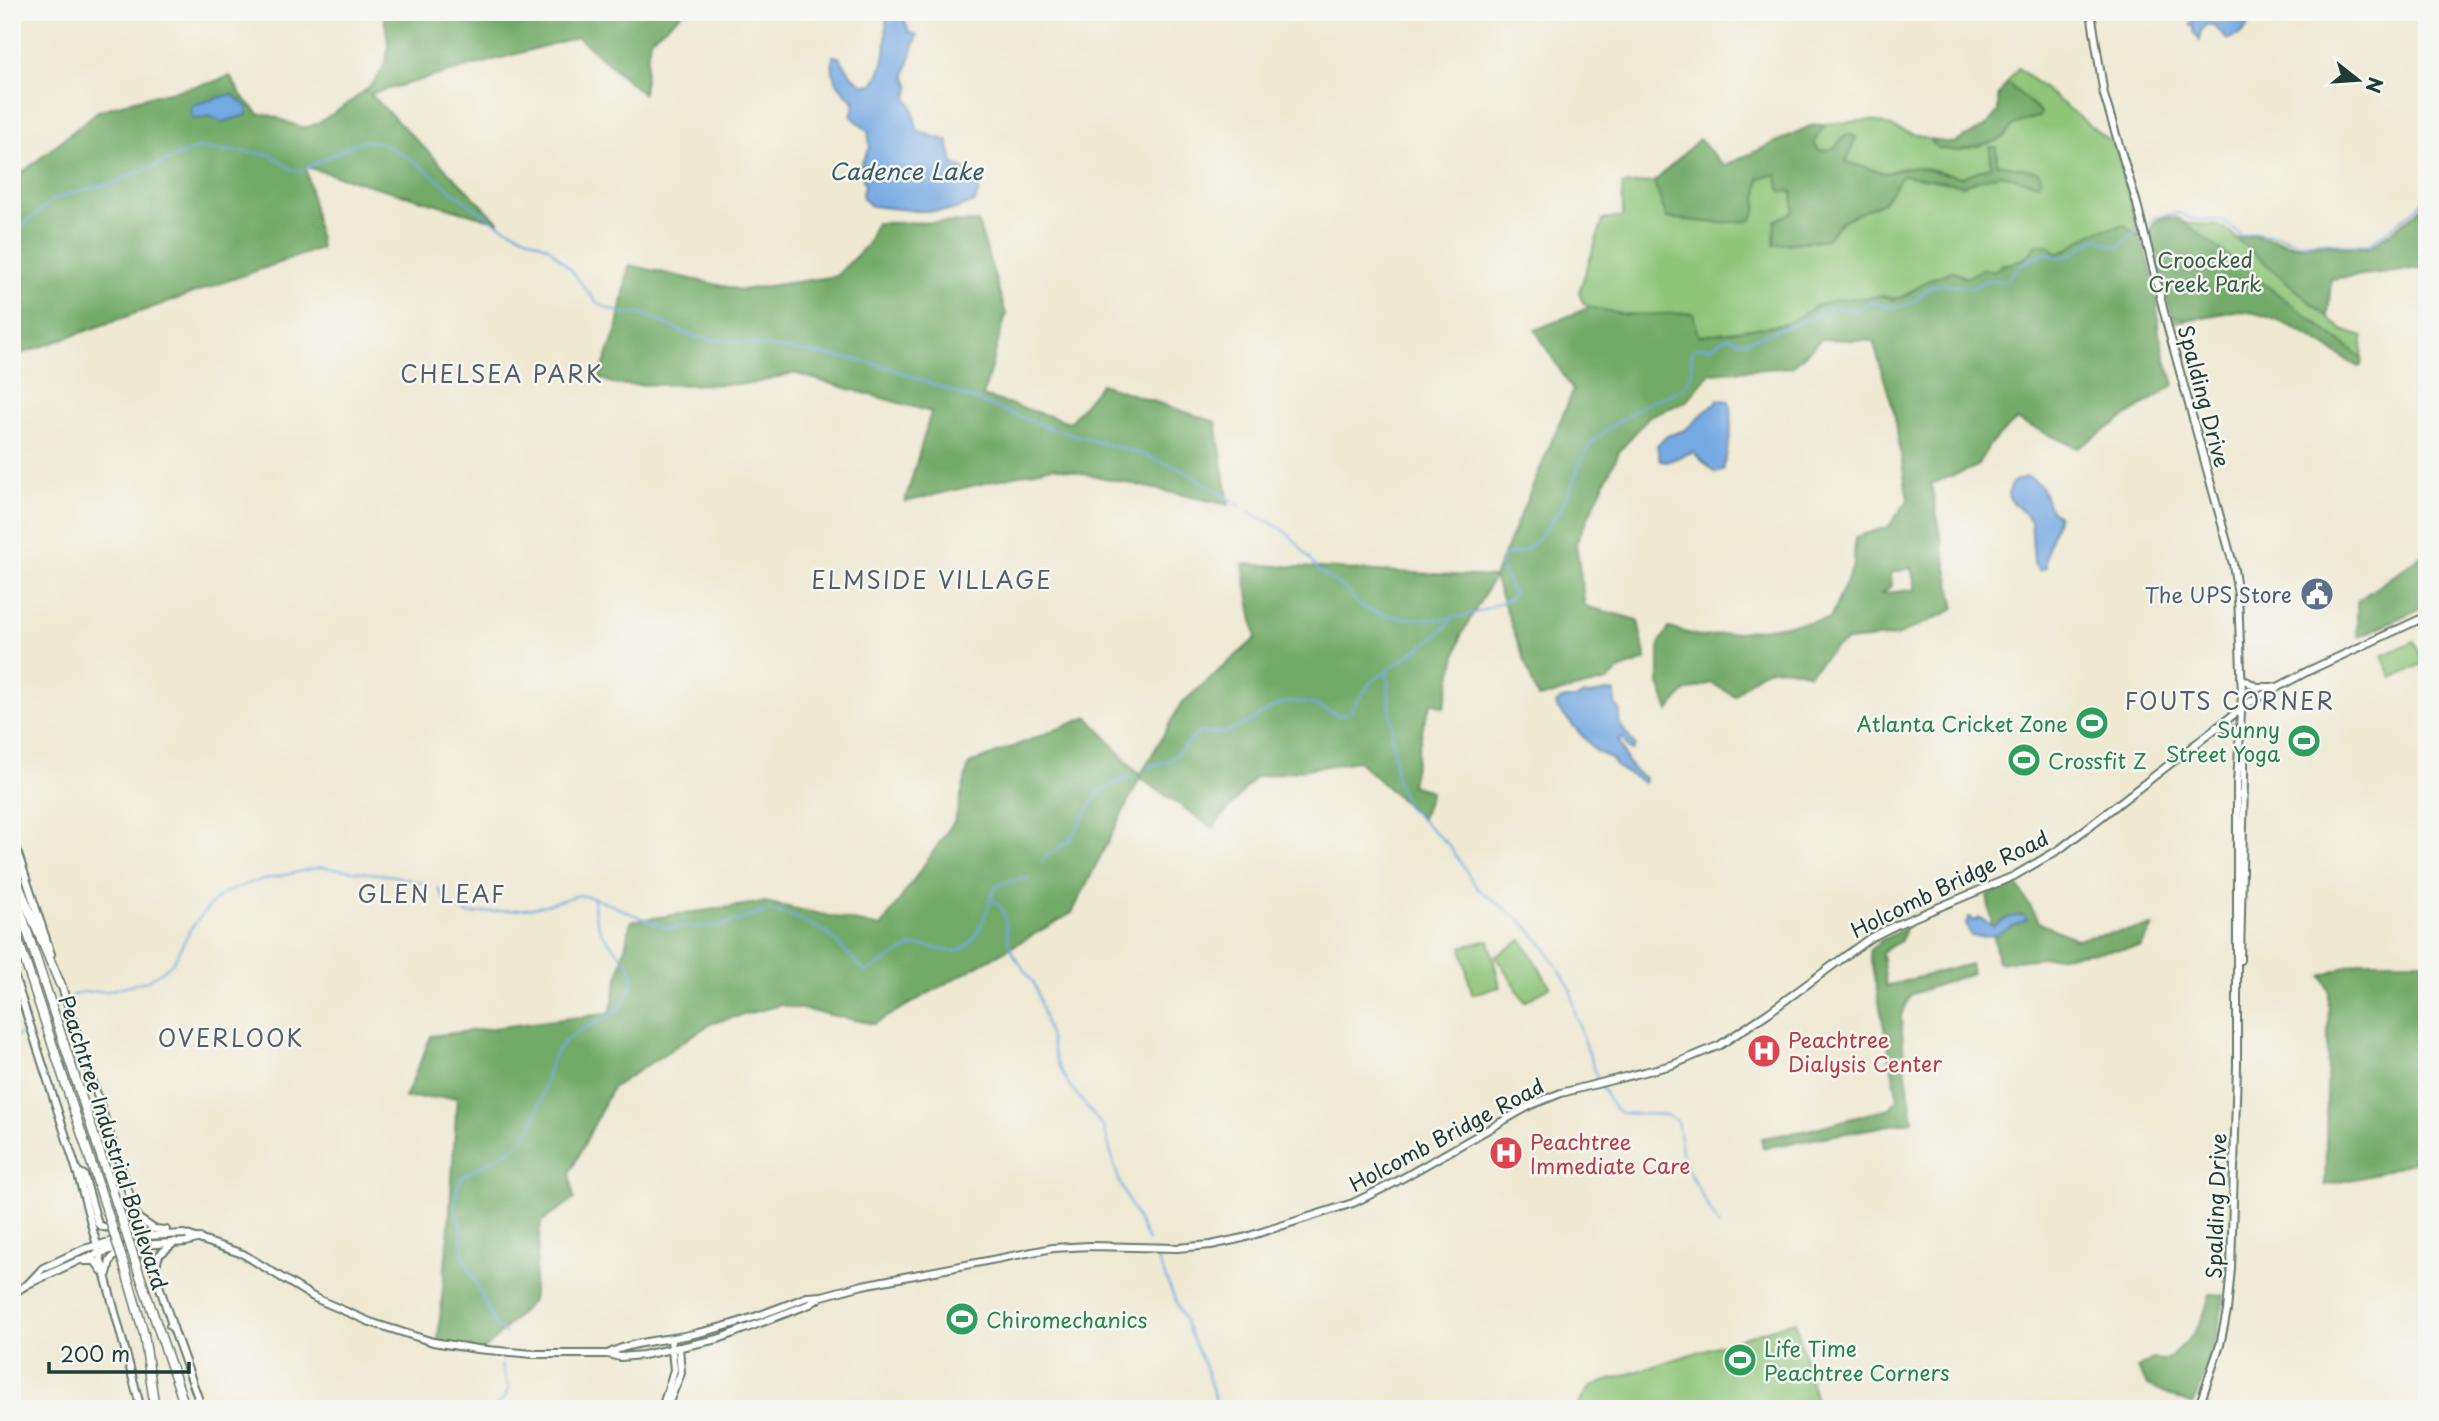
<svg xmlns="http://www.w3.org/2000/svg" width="2439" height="1421" viewBox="0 0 2439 1421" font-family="'Playpen Sans',sans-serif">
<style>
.green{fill:#8ec578;stroke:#568156;stroke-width:2}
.forest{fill:#72aa68;stroke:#48744e;stroke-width:2;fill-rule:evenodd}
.water{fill:#75a9e2;stroke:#4a738b;stroke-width:2}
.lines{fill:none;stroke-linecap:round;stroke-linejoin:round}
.stream{stroke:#75a9e2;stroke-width:2}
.major-casing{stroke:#68796b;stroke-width:10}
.highway-casing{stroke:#68796b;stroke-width:11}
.major{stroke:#fff;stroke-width:6}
.highway{stroke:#fff;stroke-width:8}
.highway-bridge-casing{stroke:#68796b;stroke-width:11;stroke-linecap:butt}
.highway-bridge{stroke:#fff;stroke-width:8}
.labels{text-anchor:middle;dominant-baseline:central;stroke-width:5;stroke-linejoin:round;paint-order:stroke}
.park-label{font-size:21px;fill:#3b5f45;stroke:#f6f6f2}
.street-label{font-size:21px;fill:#1f3d34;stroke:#f6f6f2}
.service-label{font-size:21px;fill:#4e5e75;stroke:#f6f6f2;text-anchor:end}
.leisure-label{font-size:21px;fill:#27864d;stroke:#f6f6f2;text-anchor:start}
.health-label{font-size:21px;fill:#be3a42;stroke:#f6f6f2;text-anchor:start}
.water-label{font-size:23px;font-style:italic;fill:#395d68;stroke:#f6f6f2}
.neighbourhood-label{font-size:23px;letter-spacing:2px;fill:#545e69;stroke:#f6f6f2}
</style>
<rect width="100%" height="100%" fill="#f6f6f2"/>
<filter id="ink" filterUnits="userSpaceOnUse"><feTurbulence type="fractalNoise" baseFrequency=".0143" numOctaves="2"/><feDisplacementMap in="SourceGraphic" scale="14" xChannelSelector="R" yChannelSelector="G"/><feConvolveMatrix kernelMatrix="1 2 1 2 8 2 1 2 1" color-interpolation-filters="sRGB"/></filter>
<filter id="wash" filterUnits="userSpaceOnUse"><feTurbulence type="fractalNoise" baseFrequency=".00686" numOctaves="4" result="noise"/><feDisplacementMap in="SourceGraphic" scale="28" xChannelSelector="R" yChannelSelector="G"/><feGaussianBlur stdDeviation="1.57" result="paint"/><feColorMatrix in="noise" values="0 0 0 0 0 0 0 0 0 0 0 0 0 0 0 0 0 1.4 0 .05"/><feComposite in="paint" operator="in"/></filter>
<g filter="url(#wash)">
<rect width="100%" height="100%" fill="#efe9d2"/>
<g class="green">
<path d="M 2018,68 L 2116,146 L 2139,236 L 2124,225 L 2083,238 L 2066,251 L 2057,254 L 2037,245 L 2026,257 L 2013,263 L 2002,264 L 1993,273 L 1966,278 L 1952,271 C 1943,275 1933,277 1925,282 C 1910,291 1902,303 1884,296 L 1816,306 L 1787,324 L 1697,336 L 1693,313 C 1670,314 1598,320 1583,302 C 1581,299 1580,295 1579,292 L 1603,220 L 1623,217 L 1622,185 L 1654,182 L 1667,218 L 1756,211 L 1759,178 L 1776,175 L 1792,192 L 1794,212 L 1775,221 L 1775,245 L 1827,239 L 1842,221 L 1883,202 L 1902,175 L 1984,178 L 2000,174 L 2039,184 L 2012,168 L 1997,164 L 1996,147 L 1990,147 L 1992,166 L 1962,177 L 1926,168 L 1902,168 L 1885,173 L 1846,162 L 1856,138 L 1841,139 L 1835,148 L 1820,151 L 1814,144 L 1825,124 L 1872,120 L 1930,140 L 1938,148 L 1957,151 L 1996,141 L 2005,136 L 2013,125 L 2041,112 L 2007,83 Z"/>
<path d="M 2427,201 L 2427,253 L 2288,282 L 2342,330 L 2363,337 L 2362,358 L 2281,297 L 2250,312 L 2237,311 L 2175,322 L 2147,235 C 2151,230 2154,220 2161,218 C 2170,215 2179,221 2187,223 C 2207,226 2223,221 2237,239 L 2255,235 L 2299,246 L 2318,243 L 2351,247 L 2370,247 L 2418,212 Z"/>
<path d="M 2414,641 L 2424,663 L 2392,678 L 2382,656 Z"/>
<path d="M 1489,940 L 1500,987 L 1472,994 L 1461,947 Z"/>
<path d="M 1522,940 L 1550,986 L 1525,1002 L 1496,956 Z"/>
<path d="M 1795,1321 L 1818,1409 L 1576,1409 L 1591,1386 Z"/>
</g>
<g class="forest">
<path d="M 383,12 L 684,12 L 650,39 L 643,94 L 578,37 L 370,94 L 499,222 L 306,167 L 321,248 L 12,357 L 12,181 L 98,111 L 142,98 L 210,83 L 230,76 L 242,96 L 259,114 C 276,113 288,126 305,127 C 317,127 364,93 373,83 C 378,77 384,68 386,60 C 391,45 385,27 383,12 Z"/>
<path d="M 2007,83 L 2041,112 L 2040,116 L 2013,125 L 2005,136 L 1996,141 L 1957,151 L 1938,148 L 1930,140 L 1954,143 L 1986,126 L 1998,111 L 1998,96 Z"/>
<path d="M 1825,124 L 1814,144 L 1820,151 L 1835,148 L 1841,139 L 1849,134 L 1856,137 L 1846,162 L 1885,173 L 1915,167 L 1962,177 L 1991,166 L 1990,147 L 1996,147 L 1997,164 L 2038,171 L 2041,177 L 2039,184 L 2000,174 L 1963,185 L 1903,175 L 1883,202 L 1842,221 L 1827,239 L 1774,245 L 1775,221 L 1794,211 L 1792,192 L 1781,191 L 1776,175 L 1759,178 L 1756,211 L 1751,221 L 1717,223 L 1667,218 L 1654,182 L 1699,139 L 1724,166 L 1810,126 Z"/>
<path d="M 2427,201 L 2427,267 L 2331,279 L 2328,317 L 2237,239 L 2255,235 L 2299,246 L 2318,243 L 2351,247 L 2370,247 L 2418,212 Z"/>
<path d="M 2162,217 L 2178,218 L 2362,358 L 2361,366 L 2358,367 C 2323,346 2283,315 2241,311 C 2217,309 2195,325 2172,315 L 2147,235 L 2155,222 Z"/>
<path d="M 978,222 L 1006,314 L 983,396 L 1070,422 L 1101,384 L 1216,422 L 1229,505 L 1053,467 L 905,502 L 931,412 L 793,373 L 751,384 L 617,385 L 599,378 L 618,326 L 629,265 L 741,290 L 836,276 L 867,245 L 876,223 Z"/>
<path d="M 2124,225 C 2129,229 2137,233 2140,239 C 2151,260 2159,301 2158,322 C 2157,337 2170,370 2174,385 L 2078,448 L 2017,420 L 1990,444 L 1976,467 L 1931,484 L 1955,609 L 1897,636 L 1848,641 L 1835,647 L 1809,674 C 1773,662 1760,668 1735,696 L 1711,683 L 1684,692 L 1669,711 L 1659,684 L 1659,649 L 1660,642 L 1669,628 L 1703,637 L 1830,619 L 1854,564 L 1855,537 L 1888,527 L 1908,500 L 1894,412 L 1873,341 L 1821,339 L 1792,367 L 1710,373 L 1686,402 L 1649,416 L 1619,452 L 1576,543 L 1585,606 L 1638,620 L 1646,660 L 1621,669 L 1607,681 L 1538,698 L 1494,577 L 1461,635 L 1444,707 L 1432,702 L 1424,722 L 1411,785 L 1431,791 L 1422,819 L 1358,761 L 1255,777 L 1213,828 L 1140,778 L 1072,913 L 874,1024 L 781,1005 L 712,1023 L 612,1088 L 570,1173 L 574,1199 L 541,1222 L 532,1301 L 481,1353 L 437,1349 L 449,1226 L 457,1097 L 405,1098 L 431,1036 L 610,1013 L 631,921 L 765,902 L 881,927 L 955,820 L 969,764 L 1088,717 L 1140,776 L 1181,704 L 1256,638 L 1243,564 L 1494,577 L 1573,391 L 1535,330 L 1590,307 L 1626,315 L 1693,313 L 1698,336 L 1787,324 L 1816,306 L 1835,300 L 1884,296 L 1894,300 L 1907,295 L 1927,281 L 1952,271 L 1966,278 L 1983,268 L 1993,272 C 2007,260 2012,266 2025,258 C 2029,255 2033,249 2037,245 L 2049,245 L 2057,254 C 2067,251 2073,245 2081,240 C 2093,232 2110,227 2124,225 ZM 1911,568 L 1916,589 L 1880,594 L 1892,586 L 1891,573 Z"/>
<path d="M 2427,552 L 2427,605 L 2359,637 L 2357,631 L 2357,601 Z"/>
<path d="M 2015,881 L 2040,923 L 2076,939 L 2153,926 L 2141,947 L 1998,963 L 1987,895 Z"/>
<path d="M 1907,927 L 1900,941 L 1882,952 L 1886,986 L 1970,964 L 1972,973 L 1910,995 L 1901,1016 L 1904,1058 L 1913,1121 L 1763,1148 L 1761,1138 L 1808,1130 L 1890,1108 L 1898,1099 L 1869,951 L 1880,941 Z"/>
<path d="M 2360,961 L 2427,961 L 2427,1158 L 2364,1177 L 2325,1185 L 2329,991 L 2322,976 Z"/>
<path d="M 2210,1294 L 2224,1295 C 2218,1334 2210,1369 2192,1405 L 2147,1385 L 2137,1368 L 2153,1359 L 2166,1360 C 2190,1342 2204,1323 2210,1294 Z"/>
</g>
<g class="water">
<path d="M 886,12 L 902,12 L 909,32 L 917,35 L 905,75 L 910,86 L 907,98 L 912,106 L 917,129 L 923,133 L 948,141 L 953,163 L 972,174 L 979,191 L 975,202 L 950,211 L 917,211 L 871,206 L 863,198 L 862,193 L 865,187 L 860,166 L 870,147 L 868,131 L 851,116 L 855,102 C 839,87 830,81 833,56 L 839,57 L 853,77 L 864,85 L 873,84 C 889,62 886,37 886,12 Z"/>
<path d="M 2200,12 L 2236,12 L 2240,22 L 2245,21 L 2248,26 L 2239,35 L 2227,40 L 2215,26 L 2207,24 L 2201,31 L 2199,41 L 2194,32 L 2194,26 L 2190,24 Z"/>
<path d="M 232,94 L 248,108 L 247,115 L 222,122 L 209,116 L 196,119 L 191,116 L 192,105 Z"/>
<path d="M 1718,400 L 1729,401 C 1736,420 1727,451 1723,471 L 1715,473 L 1693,452 L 1666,462 L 1660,461 L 1657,445 L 1667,436 L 1685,430 Z"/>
<path d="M 2026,477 C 2052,484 2040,508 2058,515 C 2054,533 2045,548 2046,568 L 2040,571 L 2034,564 L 2031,521 L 2009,498 L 2008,493 L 2014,481 Z"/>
<path d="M 1605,691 L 1615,692 L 1615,705 L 1620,710 L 1619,723 L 1635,746 L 1632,751 L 1628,749 L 1623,737 L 1619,739 C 1624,755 1628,770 1645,778 L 1644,783 L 1618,768 L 1612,759 L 1597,752 L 1557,708 L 1556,704 L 1561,699 L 1576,699 L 1583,694 L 1590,695 Z"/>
<path d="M 2024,915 L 2027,920 C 2008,926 1993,941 1971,936 L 1966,924 L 1970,917 L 1974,921 L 1980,918 L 1993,926 L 2010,917 Z"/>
</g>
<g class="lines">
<g class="stream">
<path d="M 2145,228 L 2155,217 L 2179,213 C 2204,229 2218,209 2241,236 L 2256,233 L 2280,236 L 2299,243 L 2319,241 L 2351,245 L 2369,244 L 2416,209 L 2427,195"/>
<path d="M 12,242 L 26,222 L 53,200 L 75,192 L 113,183 L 198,148 L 270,154 L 291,169 L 301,171 L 360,141 L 381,142 L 417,163 L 461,198 L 498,224 L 548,247 L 572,271 L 595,301 L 607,308 L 626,314 L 644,314 L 691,336 L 854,359 L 889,368 L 1050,428 L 1141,454 L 1179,468 L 1240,506"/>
<path d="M 1249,513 C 1263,519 1280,526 1291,537 C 1301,546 1308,559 1318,570 C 1327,578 1336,582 1345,589 C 1352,595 1355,603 1364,608 C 1387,620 1439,621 1465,616 C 1481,613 1495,603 1511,599 L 1513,593 L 1500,567 L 1503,557 C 1512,551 1516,554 1523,551 C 1536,546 1560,510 1567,497 C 1576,479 1579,459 1592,443 C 1601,433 1636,409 1649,403 C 1660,397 1680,394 1688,383 C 1694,374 1691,362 1691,352 L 1696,348 L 1710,347 L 1730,336 L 1737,341 L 1746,341 L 1812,317 L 1830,307 L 1855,310 L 1872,302 C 1887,308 1905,309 1918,298 C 1922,294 1925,289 1930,287 C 1943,281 1960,287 1973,288 L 1987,280 L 2006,281 C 2017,265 2029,259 2047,253 C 2072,265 2076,247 2098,238 L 2110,245 L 2120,247 L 2132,234 L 2141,231"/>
<path d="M 1387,672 L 1396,777 L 1406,806 L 1449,845 L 1478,889 L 1523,922 L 1544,946 L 1571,989 L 1575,1013 L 1598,1081"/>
<path d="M 1147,767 L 1169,761 L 1199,733 L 1224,733 L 1246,724 L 1275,706 L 1291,701 L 1312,704 L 1338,715 L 1345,715 L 1351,710 L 1371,682 L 1432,639 L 1446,627 L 1452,619"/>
<path d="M 1042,860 L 1070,840 L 1097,795 L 1105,788 L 1132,776"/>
<path d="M 438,888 L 447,904 L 469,914 L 535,908 L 579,895 L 594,898 L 666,928 L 720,926 L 767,911 L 787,914 L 826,932 L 866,972 L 910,947 C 925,943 935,949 949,951 C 977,955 987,907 995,888 L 1001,884 L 1029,878"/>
<path d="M 991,899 L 999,905 L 1004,914 L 1009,944 L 1015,957 L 1035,985 L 1057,1063 L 1069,1085 L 1104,1128 L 1119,1181 L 1148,1241"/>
<path d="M 71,996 L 83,992 L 107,991 L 146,981 L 161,972 L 173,962 L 192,927 L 213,902 L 226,892 L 253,882 L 321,867 L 395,876 L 425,884"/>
<path d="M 12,1040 L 27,1029"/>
<path d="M 1601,1086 L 1615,1109 L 1621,1113 L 1667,1115 L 1677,1121 L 1684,1163 L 1719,1226"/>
<path d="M 1155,1254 L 1207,1372 L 1218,1409"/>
<path d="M 506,1335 L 496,1326 L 463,1256 L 460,1222 L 455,1206 L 457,1187 L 461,1178 C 479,1166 516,1151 527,1134 C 543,1110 544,1063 562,1044 C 586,1019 630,1022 632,978 C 633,960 608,946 600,930 C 595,920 594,910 594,899"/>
<path d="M 491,1409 L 504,1399 L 509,1389 L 501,1365"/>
</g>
</g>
</g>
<g filter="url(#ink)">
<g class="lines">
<defs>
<g id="major">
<path d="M 2091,12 L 2104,95 L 2137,204 L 2169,332 L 2233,564 L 2238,595 L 2242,694 L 2237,784 L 2237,1066 L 2231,1268 L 2227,1311 L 2220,1345 L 2198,1409"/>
<path d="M 12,629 L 13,628"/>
<path d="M 2241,678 L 2257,687 L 2274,687"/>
<path d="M 2216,727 L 2232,729 L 2240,738"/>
<path d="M 12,836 L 51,954"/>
<path d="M 2240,960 L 2244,780 L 2244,761 L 2240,754"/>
<path d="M 12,969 L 77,1171 L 141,1409"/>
<path d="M 60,981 L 173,1328"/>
<path d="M 77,1171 L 84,1175 L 98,1224 C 106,1231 116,1226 125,1222 L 134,1205"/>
<path d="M 139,1219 L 154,1229 L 166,1230"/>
<path d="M 127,1239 L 134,1229 L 138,1218"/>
<path d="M 98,1246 L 139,1250 L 148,1260"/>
<path d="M 127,1246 L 186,1242 L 200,1238"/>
<path d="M 84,1261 L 95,1261 L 102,1271"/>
<path d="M 155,1269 L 159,1255 L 175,1242"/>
<path d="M 107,1274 L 110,1261 L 119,1250"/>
<path d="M 30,1283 L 82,1259 L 117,1248"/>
<path d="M 12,1294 L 28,1284 L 43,1268 L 84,1249 L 128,1237 L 184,1234 L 243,1254 L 315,1298 L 370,1322 L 433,1342 L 477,1349 L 533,1354 L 608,1354 L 620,1357 L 643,1355 L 718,1339 L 810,1304 L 819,1298"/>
<path d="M 170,1326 L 173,1328 L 202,1409"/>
<path d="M 608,1354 C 630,1341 672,1340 698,1333 C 736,1325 772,1311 807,1297 L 822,1296 L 863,1285 L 1053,1248 L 1090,1246 L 1177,1248 L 1211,1245 L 1243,1238 L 1353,1203 L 1394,1183 L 1531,1105 L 1561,1093 L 1672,1065 L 1720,1045 L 1768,1013 L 1870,938 L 1896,925 L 2014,876 L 2060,849 L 2250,702 L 2308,671 L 2427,616"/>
<path d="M 665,1409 L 664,1402 L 674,1370 L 671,1339"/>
<path d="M 666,1409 L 681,1373 L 679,1347"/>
</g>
<g id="highway">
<path d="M 12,870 L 60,984"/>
<path d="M 12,885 L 118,1208"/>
<path d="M 12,921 L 107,1211"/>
<path d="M 136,1264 L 186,1409"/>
<path d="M 125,1268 L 144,1334 L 155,1409"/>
</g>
</defs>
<use href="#major" class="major-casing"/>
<use href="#highway" class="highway-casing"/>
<use href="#major" class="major"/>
<use href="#highway" class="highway"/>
<defs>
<g id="highway-bridge">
<path d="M 118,1208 L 136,1264"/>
<path d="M 107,1211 L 125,1268"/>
</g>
</defs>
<use href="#highway-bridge" class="highway-bridge-casing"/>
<use href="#highway-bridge" class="highway-bridge"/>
</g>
</g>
<defs>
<symbol id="civic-disc" viewBox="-11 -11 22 22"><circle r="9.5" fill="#5c6f8a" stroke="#f6f6f2"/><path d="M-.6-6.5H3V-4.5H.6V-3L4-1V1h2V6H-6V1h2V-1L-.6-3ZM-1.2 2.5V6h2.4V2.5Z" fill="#fff"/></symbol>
<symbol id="stadium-disc" viewBox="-11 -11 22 22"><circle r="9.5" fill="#2e9e5b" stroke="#f6f6f2"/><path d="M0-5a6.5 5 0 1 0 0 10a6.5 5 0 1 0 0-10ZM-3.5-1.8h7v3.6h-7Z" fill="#fff"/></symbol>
<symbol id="hospital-disc" viewBox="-11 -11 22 22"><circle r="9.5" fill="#e0444e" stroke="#f6f6f2"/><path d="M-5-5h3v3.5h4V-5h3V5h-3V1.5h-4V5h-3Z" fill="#fff"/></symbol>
</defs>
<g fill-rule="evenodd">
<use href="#civic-disc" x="2298" y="575" width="38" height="38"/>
<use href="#stadium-disc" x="2073" y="704" width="38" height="38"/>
<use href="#stadium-disc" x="2285" y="722" width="38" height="38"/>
<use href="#stadium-disc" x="2005" y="741" width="38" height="38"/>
<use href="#hospital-disc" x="1745" y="1032" width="38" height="38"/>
<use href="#hospital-disc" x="1487" y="1134" width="38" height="38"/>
<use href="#stadium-disc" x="943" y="1300" width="38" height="38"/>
<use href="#stadium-disc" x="1721" y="1341" width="38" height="38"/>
</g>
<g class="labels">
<g class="park-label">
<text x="2205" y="259">Croocked<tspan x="2205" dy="24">Creek Park</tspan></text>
</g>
<g class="street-label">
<text transform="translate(2205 396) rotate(75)">Spalding Drive</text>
<text transform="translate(1949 883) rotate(-26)">Holcomb Bridge Road</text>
<text transform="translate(1446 1134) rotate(-28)">Holcomb Bridge Road</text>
<text transform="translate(114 1142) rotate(72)">Peachtree Industrial Boulevard</text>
<text transform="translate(2215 1206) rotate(-88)">Spalding Drive</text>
</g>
<g class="service-label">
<text x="2292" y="594">The UPS Store</text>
</g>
<g class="leisure-label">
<text x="2068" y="723" text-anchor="end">Atlanta Cricket Zone</text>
<text x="2280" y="729" text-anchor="end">Sunny<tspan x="2280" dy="24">Street Yoga</tspan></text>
<text x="2048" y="760">Crossfit Z</text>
<text x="986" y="1319">Chiromechanics</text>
<text x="1764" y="1348">Life Time<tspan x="1764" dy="24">Peachtree Corners</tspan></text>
</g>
<g class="health-label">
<text x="1788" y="1039">Peachtree<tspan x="1788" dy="24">Dialysis Center</tspan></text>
<text x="1530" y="1141">Peachtree<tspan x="1530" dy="24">Immediate Care</tspan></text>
</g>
<g class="water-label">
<text x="906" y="170">Cadence Lake</text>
</g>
<g class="neighbourhood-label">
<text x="502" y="373">CHELSEA PARK</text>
<text x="932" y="579">ELMSIDE VILLAGE</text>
<text x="2230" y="700">FOUTS CORNER</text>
<text x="432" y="893">GLEN LEAF</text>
<text x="231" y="1037">OVERLOOK</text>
</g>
</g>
<rect width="2439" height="1421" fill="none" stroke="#f6f6f2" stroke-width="42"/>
<g transform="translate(2358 80) rotate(107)" stroke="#f6f6f2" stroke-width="5" paint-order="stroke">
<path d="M0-5L12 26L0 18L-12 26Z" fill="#1f3d34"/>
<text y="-10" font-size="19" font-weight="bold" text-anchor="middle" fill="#1f3d34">N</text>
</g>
<path d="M49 1362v10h140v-10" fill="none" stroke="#1f3d34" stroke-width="3.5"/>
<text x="60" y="1362" font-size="21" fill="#1f3d34" stroke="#f6f6f2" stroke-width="5" paint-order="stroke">200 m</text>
</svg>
